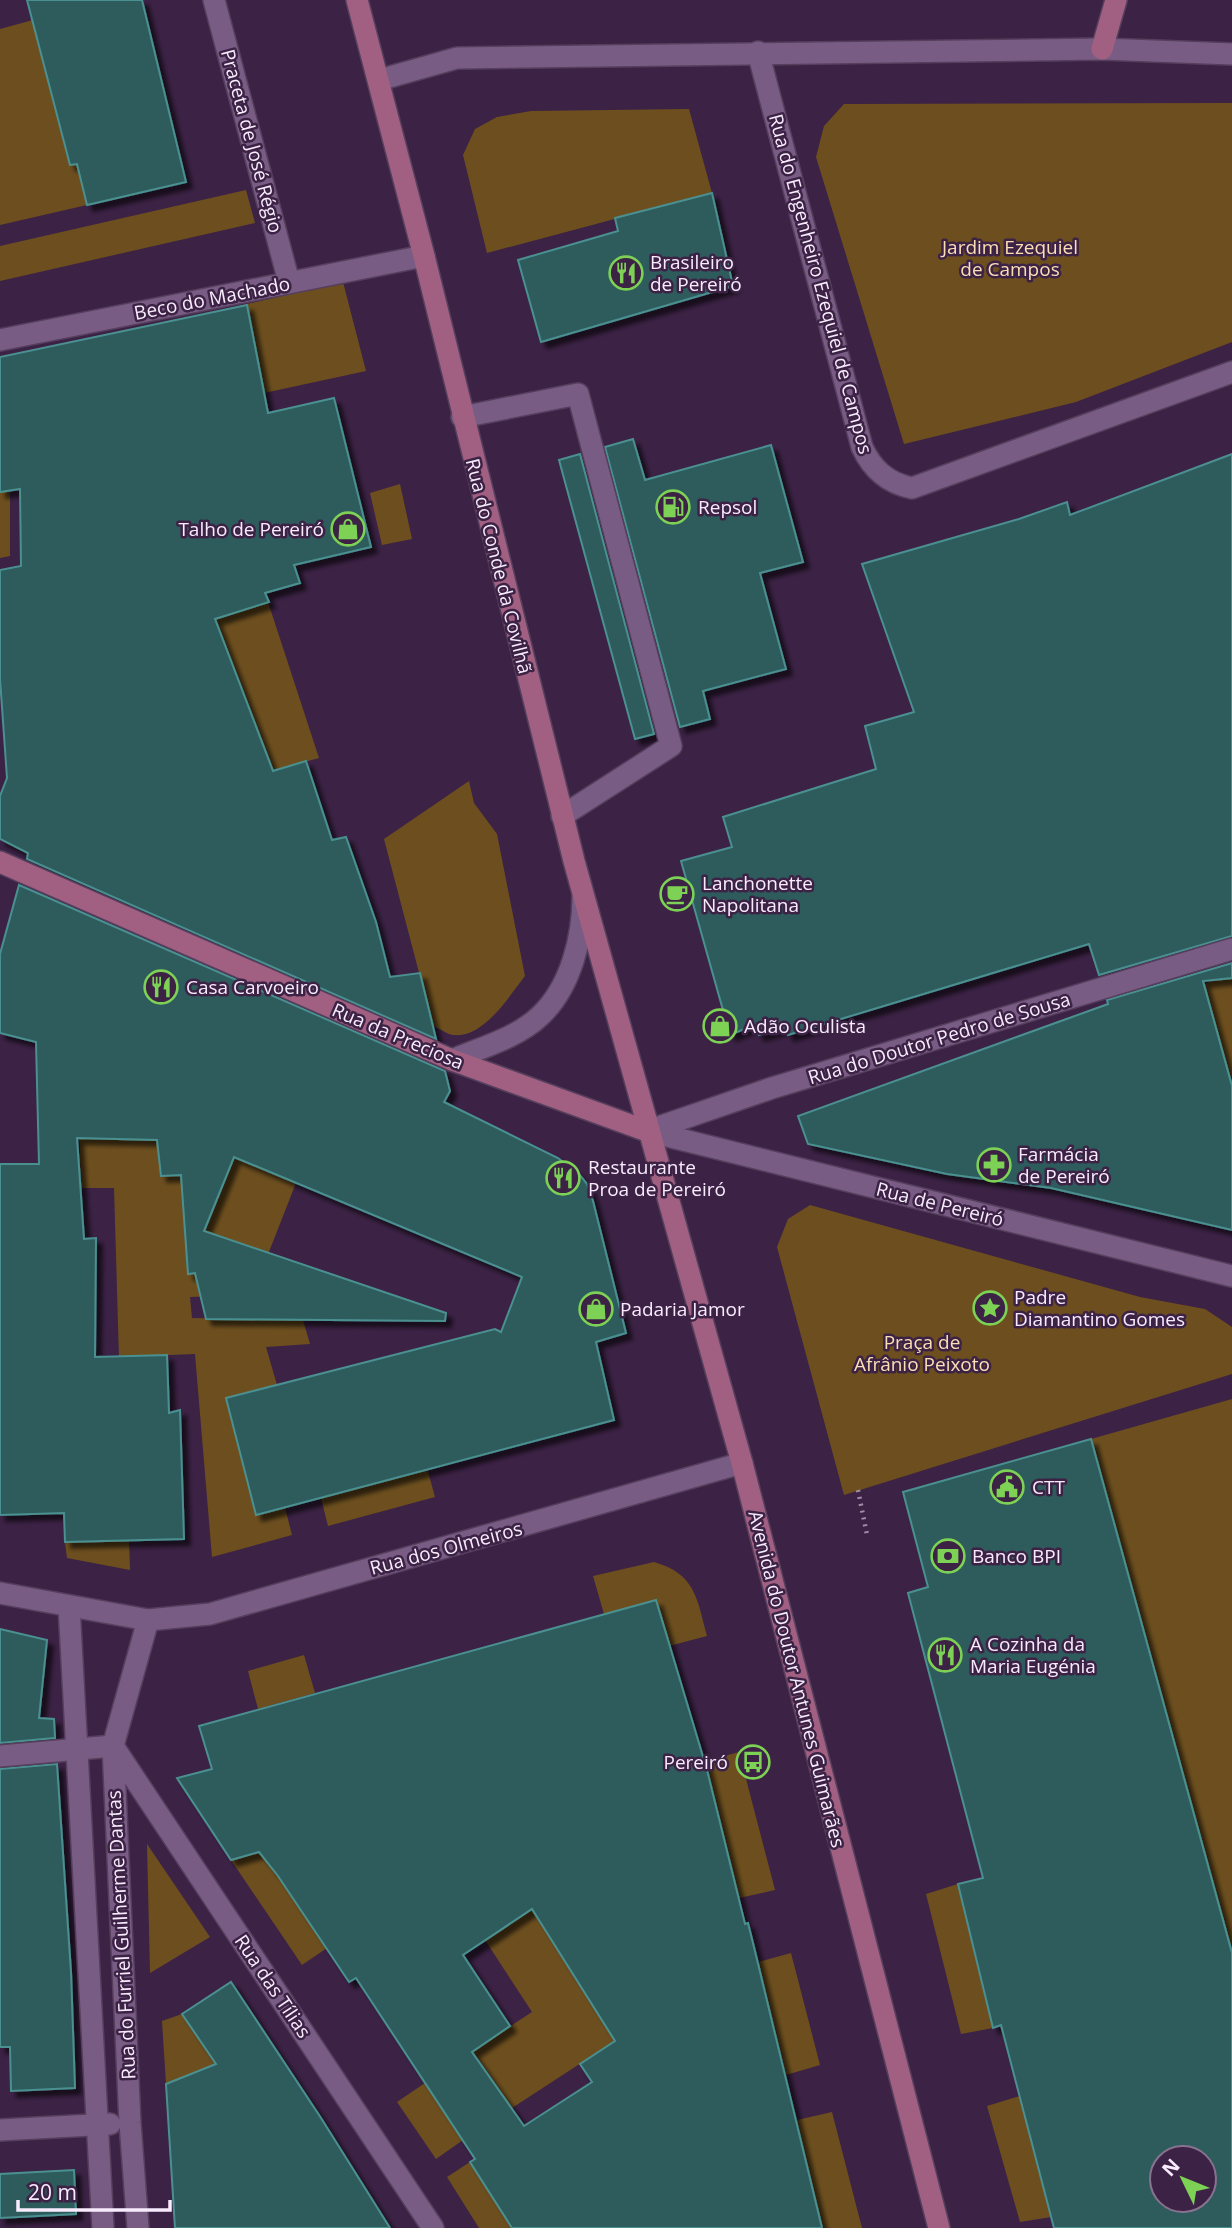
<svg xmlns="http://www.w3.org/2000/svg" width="1232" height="2228" viewBox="0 0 1232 2228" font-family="'Open Sans',sans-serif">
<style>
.green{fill:#6d4f1f}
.building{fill:#2d5c5d;stroke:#4b9091;stroke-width:2;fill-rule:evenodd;filter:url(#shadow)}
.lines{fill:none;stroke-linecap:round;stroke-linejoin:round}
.lane-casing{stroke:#553f5d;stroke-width:24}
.street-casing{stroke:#553f5d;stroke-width:24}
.secondary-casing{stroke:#553f5d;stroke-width:24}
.path{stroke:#9f8ca6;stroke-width:4.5;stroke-dasharray:2 5;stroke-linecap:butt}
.lane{stroke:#795c84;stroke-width:21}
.street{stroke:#795c84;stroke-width:21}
.secondary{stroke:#a16081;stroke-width:21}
.labels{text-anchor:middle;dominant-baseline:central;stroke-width:5;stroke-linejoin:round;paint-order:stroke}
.street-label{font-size:19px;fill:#f8ebfd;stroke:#3c2245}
.park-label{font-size:19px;fill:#fbdeb4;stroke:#3c2245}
.poi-label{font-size:19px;fill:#f8ebfd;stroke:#3c2245;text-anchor:start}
</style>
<defs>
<filter id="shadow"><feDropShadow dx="6" dy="6" stdDeviation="2" flood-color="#0009"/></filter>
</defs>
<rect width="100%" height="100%" fill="#3c2245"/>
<g class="green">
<path d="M 33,20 L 70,164 L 77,164 L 87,205 L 0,225 L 0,29 Z"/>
<path d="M 1232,103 L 1232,342 L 1076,402 L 904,444 L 816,157 L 824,126 L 844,104 Z"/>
<path d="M 689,109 L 712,193 L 487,253 L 463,155 L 475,129 L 497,117 L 531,111 Z"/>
<path d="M 246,190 L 255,223 L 0,281 L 0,246 Z"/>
<path d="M 343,282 L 366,371 L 264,393 L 247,304 Z"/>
<path d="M 400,484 L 412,539 L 382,545 L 370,493 Z"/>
<path d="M 10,491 L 10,556 L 0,558 L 0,492 Z"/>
<path d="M 268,602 L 319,758 L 272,771 L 215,619 Z"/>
<path d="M 469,781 L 474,803 L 497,834 L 525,976 C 509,996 484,1038 454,1035 C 448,1035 439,1028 433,1026 L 384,839 Z"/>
<path d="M 1232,975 L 1232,1086 L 1204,984 Z"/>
<path d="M 117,1092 L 233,1157 L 296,1183 L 252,1295 L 190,1297 L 192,1318 L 303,1320 L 310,1344 L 266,1347 L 277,1385 L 227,1398 L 256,1515 L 285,1508 L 292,1535 L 212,1557 L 195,1354 L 119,1357 L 114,1188 L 81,1188 L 78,1098 L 103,1138 L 114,1139 Z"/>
<path d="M 810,1205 L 1140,1297 L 1205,1309 L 1232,1327 L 1232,1374 L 844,1495 L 777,1247 L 788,1219 Z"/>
<path d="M 1232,1399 L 1232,1953 L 1091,1439 Z"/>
<path d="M 410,1406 L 435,1497 L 328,1526 L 321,1498 Z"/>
<path d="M 129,1540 L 130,1570 L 67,1558 L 65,1542 Z"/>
<path d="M 654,1562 C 696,1574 697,1599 707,1636 L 669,1646 L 604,1614 L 593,1576 Z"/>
<path d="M 304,1655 L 315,1693 L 258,1709 L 248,1671 Z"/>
<path d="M 739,1752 L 775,1890 L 739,1898 L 707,1769 L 639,1779 Z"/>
<path d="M 329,1843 L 327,1948 L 302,1965 L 231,1860 L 260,1852 L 277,1876 Z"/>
<path d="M 147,1844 L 210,1937 L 150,1973 Z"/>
<path d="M 958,1884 L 993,2028 L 961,2034 L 926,1894 Z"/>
<path d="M 532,1909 L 577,1982 L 624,2035 L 512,2108 L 473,2051 L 532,2012 L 485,1940 Z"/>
<path d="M 791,1953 L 820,2065 L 786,2075 L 758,1962 Z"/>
<path d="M 182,2014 L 215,2064 L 166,2084 L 162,2021 Z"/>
<path d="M 425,2083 L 463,2140 L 436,2159 L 397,2102 Z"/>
<path d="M 1020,2096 L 1051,2217 L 1020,2222 L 987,2106 Z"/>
<path d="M 832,2112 L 862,2228 L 822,2228 L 797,2120 Z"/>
<path d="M 470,2162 L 512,2228 L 479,2228 L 447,2177 Z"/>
</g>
<g class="building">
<path d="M 27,0 L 142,0 L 186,182 L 87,205 L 77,164 L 70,165 Z"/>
<path d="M 712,193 L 733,286 L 541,342 L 518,260 L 618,231 L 615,218 Z"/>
<path d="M 247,305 L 268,413 L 334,398 L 371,547 L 294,565 L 300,583 L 265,593 L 269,602 L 215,619 L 273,771 L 306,761 L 332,840 L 346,837 L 376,922 L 390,977 L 420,973 L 436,1039 L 27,859 L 28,853 L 0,839 L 0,796 L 7,778 L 0,679 L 0,570 L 21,566 L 20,489 L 0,492 L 0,357 Z"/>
<path d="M 633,439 L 645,480 L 771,445 L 803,562 L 760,573 L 786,669 L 703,691 L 710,719 L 680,727 L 605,447 Z"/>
<path d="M 580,454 L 654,734 L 635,739 L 559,460 Z"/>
<path d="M 1232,454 L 1232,936 L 1099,975 L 1089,944 L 788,1035 L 785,1027 L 759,1035 L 754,1025 L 730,1035 L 681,861 L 732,847 L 723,817 L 876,769 L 865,726 L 914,712 L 862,564 L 1019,519 L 1067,502 L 1070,515 Z"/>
<path d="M 19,885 L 445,1071 L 450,1091 L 444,1102 L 558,1158 L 579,1174 L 587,1184 L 593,1201 L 626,1333 L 596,1342 L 614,1420 L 256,1515 L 226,1398 L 495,1329 L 501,1332 L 522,1277 L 234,1157 L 204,1231 L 446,1313 L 445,1321 L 206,1319 L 195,1273 L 188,1274 L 181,1175 L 161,1176 L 157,1140 L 77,1138 L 84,1239 L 96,1238 L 95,1357 L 167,1355 L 169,1413 L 180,1410 L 184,1539 L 65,1542 L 64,1513 L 0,1515 L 0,1164 L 39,1164 L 36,1042 L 0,1033 L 0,954 Z"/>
<path d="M 1232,963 L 1232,978 L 1203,981 L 1232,1086 L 1232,1230 L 1051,1188 L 947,1174 L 808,1144 L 798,1116 L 1108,1004 L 1107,1000 Z"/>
<path d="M 1091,1439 L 1232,1953 L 1232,2228 L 1054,2228 L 1001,2025 L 993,2028 L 958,1884 L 983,1878 L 908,1593 L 928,1587 L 903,1492 ZM 1162,2158 L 1204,2158 L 1204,2200 L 1162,2200 Z"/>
<path d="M 656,1600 L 707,1770 L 745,1924 L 748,1923 L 753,1943 L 822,2228 L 512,2228 L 470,2162 L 475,2159 L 356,1978 L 349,1982 L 278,1876 L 259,1852 L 231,1860 L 177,1778 L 212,1769 L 199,1726 ZM 532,1909 L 615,2041 L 580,2064 L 592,2082 L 524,2126 L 472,2052 L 510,2026 L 463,1955 Z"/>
<path d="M 0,1629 L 47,1640 L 39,1718 L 54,1719 L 55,1738 L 0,1743 Z"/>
<path d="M 57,1764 L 71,1972 L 75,2088 L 11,2091 L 10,2047 L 0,2047 L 0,1769 Z"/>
<path d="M 231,1982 L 321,2118 L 390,2228 L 175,2228 L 166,2084 L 216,2064 L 182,2014 Z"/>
<path d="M 74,2170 L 76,2214 L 0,2218 L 0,2174 Z"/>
</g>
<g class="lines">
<defs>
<path id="lane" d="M 462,417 L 578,394 L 671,746 L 562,816"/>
<g id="street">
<path d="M 214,0 L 289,282"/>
<path d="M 758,52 L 862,447 C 872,469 887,483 912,488 L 1232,372"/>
<path d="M 379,80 L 457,58 L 1102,49 L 1232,54"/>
<path d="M 0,340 L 424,256"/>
<path d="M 452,1060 C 480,1048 517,1038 540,1016 C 571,987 583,937 583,896"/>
<path d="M 647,1131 L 772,1088 L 1232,949"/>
<path d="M 647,1131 L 1232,1276"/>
<path d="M 0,1593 L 148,1620 L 210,1614 L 742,1463"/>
<path d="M 69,1606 L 103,2228"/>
<path d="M 0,1756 L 113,1746 L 433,2228"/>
<path d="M 0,2130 L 110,2124"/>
<path d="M 138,2228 L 130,2123 L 113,1746 L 148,1620"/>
</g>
<g id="secondary">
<path d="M 357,0 L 424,256 L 574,861 L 742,1463 L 939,2228"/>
<path d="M 1102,49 L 1116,0"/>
<path d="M 0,862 L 452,1060 L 647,1131"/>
</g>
</defs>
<use href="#lane" class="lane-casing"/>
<use href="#street" class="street-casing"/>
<use href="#secondary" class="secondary-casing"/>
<path class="path" d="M 858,1490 L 867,1535"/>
<use href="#lane" class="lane"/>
<use href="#street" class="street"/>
<use href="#secondary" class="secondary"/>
</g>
<defs>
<symbol id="restaurant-ring" viewBox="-11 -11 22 22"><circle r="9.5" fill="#3c2245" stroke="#7dd154" stroke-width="1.5"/><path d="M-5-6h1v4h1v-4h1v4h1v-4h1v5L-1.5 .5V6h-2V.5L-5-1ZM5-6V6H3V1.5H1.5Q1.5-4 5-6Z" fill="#7dd154"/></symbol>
<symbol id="fuel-ring" viewBox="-11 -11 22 22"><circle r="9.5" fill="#3c2245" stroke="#7dd154" stroke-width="1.5"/><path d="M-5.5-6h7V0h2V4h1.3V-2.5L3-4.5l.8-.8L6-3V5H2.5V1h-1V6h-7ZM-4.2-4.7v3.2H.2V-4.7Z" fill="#7dd154"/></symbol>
<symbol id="shop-ring" viewBox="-11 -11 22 22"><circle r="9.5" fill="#3c2245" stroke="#7dd154" stroke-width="1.5"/><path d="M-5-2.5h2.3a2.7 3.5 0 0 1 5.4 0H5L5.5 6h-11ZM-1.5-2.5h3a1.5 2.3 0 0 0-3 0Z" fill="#7dd154"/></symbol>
<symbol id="cafe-ring" viewBox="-11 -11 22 22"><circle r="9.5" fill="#3c2245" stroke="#7dd154" stroke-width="1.5"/><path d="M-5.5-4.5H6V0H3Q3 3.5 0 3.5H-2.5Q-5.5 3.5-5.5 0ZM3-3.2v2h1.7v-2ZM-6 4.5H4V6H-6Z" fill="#7dd154"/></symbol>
<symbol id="pharmacy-ring" viewBox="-11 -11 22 22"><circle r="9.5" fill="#3c2245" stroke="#7dd154" stroke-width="1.5"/><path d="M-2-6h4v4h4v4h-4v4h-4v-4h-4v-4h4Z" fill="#7dd154"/></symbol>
<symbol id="sight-ring" viewBox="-11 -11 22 22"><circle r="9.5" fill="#3c2245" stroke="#7dd154" stroke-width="1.5"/><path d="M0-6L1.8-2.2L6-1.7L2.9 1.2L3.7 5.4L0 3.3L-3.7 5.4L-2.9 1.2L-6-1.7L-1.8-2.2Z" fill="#7dd154"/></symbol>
<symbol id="civic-ring" viewBox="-11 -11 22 22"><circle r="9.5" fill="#3c2245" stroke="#7dd154" stroke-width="1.5"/><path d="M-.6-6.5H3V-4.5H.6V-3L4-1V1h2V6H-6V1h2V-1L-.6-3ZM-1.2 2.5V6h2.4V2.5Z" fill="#7dd154"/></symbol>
<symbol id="bank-ring" viewBox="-11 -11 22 22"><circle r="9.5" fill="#3c2245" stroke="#7dd154" stroke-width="1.5"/><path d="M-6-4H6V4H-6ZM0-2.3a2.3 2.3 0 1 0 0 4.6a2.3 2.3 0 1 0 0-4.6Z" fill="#7dd154"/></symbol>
<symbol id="bus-ring" viewBox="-11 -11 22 22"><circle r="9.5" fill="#3c2245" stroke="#7dd154" stroke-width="1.5"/><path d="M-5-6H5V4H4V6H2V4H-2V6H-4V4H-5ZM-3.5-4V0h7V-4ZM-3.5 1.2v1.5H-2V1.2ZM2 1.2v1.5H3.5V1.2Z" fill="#7dd154"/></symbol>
</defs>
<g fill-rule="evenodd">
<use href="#restaurant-ring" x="607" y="254" width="38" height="38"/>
<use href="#fuel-ring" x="654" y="488" width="38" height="38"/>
<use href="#shop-ring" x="329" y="510" width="38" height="38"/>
<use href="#cafe-ring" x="658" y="875" width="38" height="38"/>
<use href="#restaurant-ring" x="142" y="968" width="38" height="38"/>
<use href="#shop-ring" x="701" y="1007" width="38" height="38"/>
<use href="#pharmacy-ring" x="975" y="1146" width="38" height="38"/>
<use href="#restaurant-ring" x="544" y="1159" width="38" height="38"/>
<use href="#sight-ring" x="971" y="1289" width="38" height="38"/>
<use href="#shop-ring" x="577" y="1290" width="38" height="38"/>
<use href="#civic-ring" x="988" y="1468" width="38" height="38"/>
<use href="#bank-ring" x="929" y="1537" width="38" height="38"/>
<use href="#restaurant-ring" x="926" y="1636" width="38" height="38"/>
<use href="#bus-ring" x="734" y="1743" width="38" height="38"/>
</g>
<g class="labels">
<g class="street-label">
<text transform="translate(252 141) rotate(75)">Praceta de José Régio</text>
<text transform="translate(821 284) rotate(75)">Rua do Engenheiro Ezequiel de Campos</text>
<text transform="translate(212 298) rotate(-11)">Beco do Machado</text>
<text transform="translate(499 566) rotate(76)">Rua do Conde da Covilhã</text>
<text transform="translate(398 1036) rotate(23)">Rua da Preciosa</text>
<text transform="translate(939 1038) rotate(-17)">Rua do Doutor Pedro de Sousa</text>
<text transform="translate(940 1204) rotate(14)">Rua de Pereiró</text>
<text transform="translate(446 1548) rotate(-15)">Rua dos Olmeiros</text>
<text transform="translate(797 1679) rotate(76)">Avenida do Doutor Antunes Guimarães</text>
<text transform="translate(121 1935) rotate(-93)">Rua do Furriel Guilherme Dantas</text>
<text transform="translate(273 1986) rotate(56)">Rua das Tílias</text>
</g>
<g class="park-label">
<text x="1010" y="247">Jardim Ezequiel<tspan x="1010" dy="22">de Campos</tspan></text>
<text x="922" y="1342">Praça de<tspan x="922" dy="22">Afrânio Peixoto</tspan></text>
</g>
<g class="poi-label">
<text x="650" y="262">Brasileiro<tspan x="650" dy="22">de Pereiró</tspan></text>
<text x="698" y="507">Repsol</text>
<text x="324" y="529" text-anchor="end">Talho de Pereiró</text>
<text x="702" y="883">Lanchonette<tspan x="702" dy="22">Napolitana</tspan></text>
<text x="186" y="987">Casa Carvoeiro</text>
<text x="744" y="1026">Adão Oculista</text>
<text x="1018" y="1154">Farmácia<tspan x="1018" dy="22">de Pereiró</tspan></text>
<text x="588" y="1167">Restaurante<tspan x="588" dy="22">Proa de Pereiró</tspan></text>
<text x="1014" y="1297">Padre<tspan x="1014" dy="22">Diamantino Gomes</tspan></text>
<text x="620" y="1309">Padaria Jamor</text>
<text x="1032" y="1487">CTT</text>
<text x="972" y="1556">Banco BPI</text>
<text x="970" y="1644">A Cozinha da<tspan x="970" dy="22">Maria Eugénia</tspan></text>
<text x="728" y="1762" text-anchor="end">Pereiró</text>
</g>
</g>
<g transform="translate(1183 2179) rotate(313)"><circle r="33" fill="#3c2245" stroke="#87728f" stroke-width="2"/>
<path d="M0-5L12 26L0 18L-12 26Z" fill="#7dd154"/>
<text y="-10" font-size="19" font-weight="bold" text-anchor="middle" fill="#f8ebfd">N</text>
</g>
<path d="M18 2200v10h152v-10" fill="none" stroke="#f8ebfd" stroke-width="3.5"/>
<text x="28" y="2200" font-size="21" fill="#f8ebfd" stroke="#3c2245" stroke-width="5" paint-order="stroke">20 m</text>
</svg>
